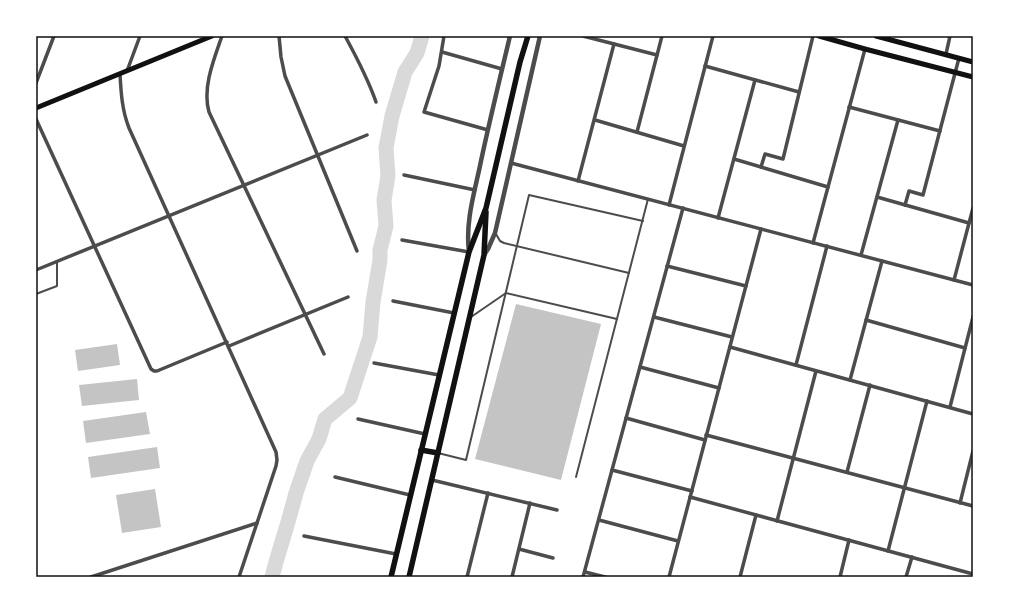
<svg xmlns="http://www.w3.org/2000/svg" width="1009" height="613" viewBox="0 0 1009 613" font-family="Commissioner,sans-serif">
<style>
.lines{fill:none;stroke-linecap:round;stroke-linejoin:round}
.river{stroke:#d9d9d9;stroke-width:15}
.building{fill:#c4c4c4}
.service{stroke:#4c4c4c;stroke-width:2}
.minor{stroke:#4c4c4c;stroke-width:3.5}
.tertiary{stroke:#4c4c4c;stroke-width:4.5}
.secondary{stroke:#111;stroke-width:5}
.primary{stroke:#111;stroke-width:5.5}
.neatline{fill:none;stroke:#111;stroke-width:1.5}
</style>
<rect width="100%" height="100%" fill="#fff"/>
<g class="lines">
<path class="river" d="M 272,577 L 276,562 L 288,522 L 296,493 L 307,461 L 319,439 L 325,419 L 350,398 L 370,337 L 373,302 L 380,260 L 380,250 L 386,226 L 384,200 L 388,176 L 386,148 L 392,116 L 405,72 L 417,53 L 422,36"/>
</g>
<g class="building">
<path d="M 516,304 L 601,324 L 561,480 L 475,459 Z"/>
<path d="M 117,344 L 120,365 L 78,371 L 75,350 Z"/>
<path d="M 137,379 L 139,400 L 82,406 L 79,385 Z"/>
<path d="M 146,412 L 150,434 L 86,443 L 83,421 Z"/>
<path d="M 157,447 L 160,468 L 91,478 L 88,457 Z"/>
<path d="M 155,489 L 161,527 L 122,533 L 116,495 Z"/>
</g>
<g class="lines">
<g class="service">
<path d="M 496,234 L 500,241 L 504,243 L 629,273"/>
<path d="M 36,294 L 57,286 L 57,262"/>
<path d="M 471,317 L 506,293 L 617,319"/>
<path d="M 438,453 L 466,460 L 529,195 L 643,221"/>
<path d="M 576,477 L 648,199"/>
</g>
<g class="minor">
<path d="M 222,36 C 214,59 202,88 209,112 L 324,354"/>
<path d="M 279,36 L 281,57 L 285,76 L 357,251"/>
<path d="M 345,36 C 357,58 368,79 376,102"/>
<path d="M 444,36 L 439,66 L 424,112 L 488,130"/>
<path d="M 583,36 L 657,55"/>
<path d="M 442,52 L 502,69"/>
<path d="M 946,54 L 950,36"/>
<path d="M 705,66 L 799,92"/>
<path d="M 127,71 L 140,36"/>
<path d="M 120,74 C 121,93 122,110 129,128 L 276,452 L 277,460 L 276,466 L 239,577"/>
<path d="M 36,83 L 54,36"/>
<path d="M 849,107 L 940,131"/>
<path d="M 36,119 L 151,369 L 154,371 L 157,371 L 227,342"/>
<path d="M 595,120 L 684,146"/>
<path d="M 637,132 L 662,36"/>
<path d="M 734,159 L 828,187"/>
<path d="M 511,163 L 973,285"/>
<path d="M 761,167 L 765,154 L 783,159 L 813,36"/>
<path d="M 404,175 L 475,190"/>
<path d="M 578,181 L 614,44"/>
<path d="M 877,197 L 969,223"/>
<path d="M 669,205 L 713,36"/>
<path d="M 905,205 L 909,191 L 923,195 L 959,58"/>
<path d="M 718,218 L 755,80"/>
<path d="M 402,240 L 469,252"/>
<path d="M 813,243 L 865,49"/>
<path d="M 861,255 L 898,120"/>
<path d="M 667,266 L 746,286"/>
<path d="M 36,270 L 367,135"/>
<path d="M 954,280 L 973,208"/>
<path d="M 393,301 L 454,313"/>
<path d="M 654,317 L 732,337"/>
<path d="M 866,320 L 965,348"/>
<path d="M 229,346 L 348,297"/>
<path d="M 730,347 L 973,414"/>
<path d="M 374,363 L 439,375"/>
<path d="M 796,365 L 827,246"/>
<path d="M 640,367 L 719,388"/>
<path d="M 850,380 L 882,261"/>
<path d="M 950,407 L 973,317"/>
<path d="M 626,418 L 705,440"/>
<path d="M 358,419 L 425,434"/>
<path d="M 706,435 L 973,506"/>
<path d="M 612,470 L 692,491"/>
<path d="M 847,472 L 870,385"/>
<path d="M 335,477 L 410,495"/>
<path d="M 432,480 L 557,510"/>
<path d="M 690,497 L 973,574"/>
<path d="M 960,503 L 973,451"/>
<path d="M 599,520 L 678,541"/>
<path d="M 777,521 L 816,371"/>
<path d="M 304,536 L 396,554"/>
<path d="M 519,549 L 553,558"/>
<path d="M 888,551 L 927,401"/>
<path d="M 585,572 L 605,577"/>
<path d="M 91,577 L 257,523"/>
<path d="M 467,577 L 488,493"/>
<path d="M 512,577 L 530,503"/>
<path d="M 583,577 L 683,208"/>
<path d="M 669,577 L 761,229"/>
<path d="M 740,577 L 756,515"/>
<path d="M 840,577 L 849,540"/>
<path d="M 906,577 L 912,557"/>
</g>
<g class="tertiary">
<path d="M 469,252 C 465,221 475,191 481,161 C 490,119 500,78 510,36"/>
<path d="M 484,255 L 488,249 L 495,233 L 540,36"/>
</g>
<g class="secondary">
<path d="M 819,36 L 865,49 L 973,77"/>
<path d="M 876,36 L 973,62"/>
<path d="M 36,108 L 212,36"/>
</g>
<g class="primary">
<path d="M 421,450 L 438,453"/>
<path d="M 391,577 L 469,252 L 486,208 L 520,62 L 528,36"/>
<path d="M 409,577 L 484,255 L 486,212"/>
</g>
</g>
<rect width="1009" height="613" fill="none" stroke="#ffffff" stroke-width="74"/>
<rect x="37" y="37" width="935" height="539" class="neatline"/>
</svg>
